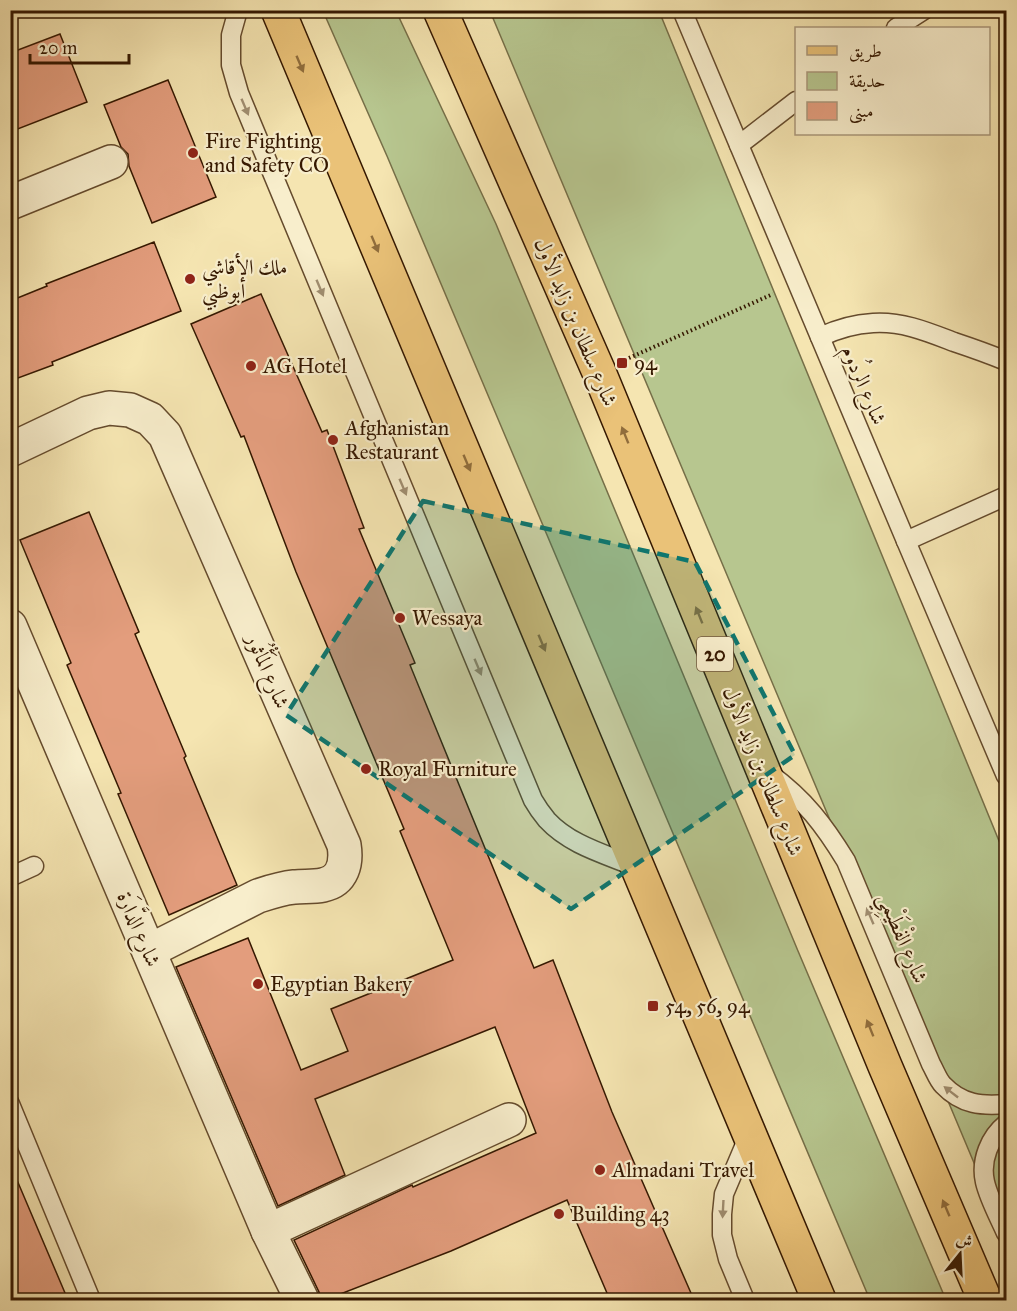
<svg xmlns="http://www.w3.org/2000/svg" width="1017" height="1311" viewBox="0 0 1017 1311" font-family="'IM FELL Great Primer',Amiri,serif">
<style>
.green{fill:#b7c68f;stroke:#766f48;stroke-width:1.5}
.building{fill:#e39d7d;stroke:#351801;stroke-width:1.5}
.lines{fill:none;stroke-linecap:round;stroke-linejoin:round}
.service-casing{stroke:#654b2d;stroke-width:21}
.minor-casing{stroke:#654b2d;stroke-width:36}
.primary-casing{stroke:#351801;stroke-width:36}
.path{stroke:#351801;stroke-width:4;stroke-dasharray:1.5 3;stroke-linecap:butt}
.service{stroke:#f8eecc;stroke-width:18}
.minor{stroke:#f8eecc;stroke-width:33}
.primary{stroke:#eac278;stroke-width:33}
.oneway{fill:#906d3c}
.oneway2{fill:#a08e71}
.marked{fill:#0f766e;fill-opacity:0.2;stroke:#0f766e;stroke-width:4.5;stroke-dasharray:12 8;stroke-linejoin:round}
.poi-dot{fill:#8f2418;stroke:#f8eecc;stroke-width:2}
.labels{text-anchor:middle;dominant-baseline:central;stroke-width:4.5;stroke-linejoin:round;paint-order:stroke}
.shield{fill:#f8eecc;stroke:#70583e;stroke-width:1.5}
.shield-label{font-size:20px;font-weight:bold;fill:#351801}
.poi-label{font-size:21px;fill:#351801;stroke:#f8eecc;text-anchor:start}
.street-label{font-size:21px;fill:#351801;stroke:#f8eecc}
</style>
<rect width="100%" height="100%" fill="#f5e5b1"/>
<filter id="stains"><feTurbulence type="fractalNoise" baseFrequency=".00333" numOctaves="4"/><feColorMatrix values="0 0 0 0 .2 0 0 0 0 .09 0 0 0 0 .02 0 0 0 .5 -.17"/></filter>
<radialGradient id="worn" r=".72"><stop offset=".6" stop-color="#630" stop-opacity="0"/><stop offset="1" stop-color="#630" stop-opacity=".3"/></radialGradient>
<g class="green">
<path d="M 323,11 L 396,11 L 496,224 L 798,951 L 946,1300 L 870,1300 L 387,156 Z"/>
<path d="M 490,11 L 659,11 L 1006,858 L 1006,1239 Z"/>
</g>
<g class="building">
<path d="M 60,34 L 87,102 L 10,132 L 10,53 Z"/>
<path d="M 168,80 L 216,197 L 152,223 L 129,166 L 128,154 L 121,147 L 104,105 Z"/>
<path d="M 154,242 L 181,311 L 52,362 L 53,365 L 10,381 L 10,301 L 47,286 L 46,284 Z"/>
<path d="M 261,294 L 322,432 L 327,430 L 364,528 L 359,529 L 415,663 L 410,665 L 534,968 L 553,960 L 612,1112 L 694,1300 L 610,1300 L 567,1200 L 451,1251 L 325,1300 L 321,1300 L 319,1292 L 294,1240 L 412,1185 L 413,1187 L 536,1133 L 495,1027 L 315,1099 L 345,1175 L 278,1206 L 176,967 L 248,938 L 301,1070 L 348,1051 L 331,1009 L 453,960 L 400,831 L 404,829 L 296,572 L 244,436 L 241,437 L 191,324 Z"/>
<path d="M 89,512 L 139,632 L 135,634 L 186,756 L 184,758 L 237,885 L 169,915 L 118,794 L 121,793 L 67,665 L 71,663 L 20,540 Z"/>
<path d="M 11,1166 L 68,1300 L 10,1300 Z"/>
</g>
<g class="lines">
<defs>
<g id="service">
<path d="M 238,10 L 231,35 L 231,65 L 239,93 L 533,800 C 537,807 542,814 547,820 C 570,845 605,854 636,867"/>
<path d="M 682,10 L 906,541 L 1006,776"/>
<path d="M 896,28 L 924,10"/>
<path d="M 739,145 L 796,101"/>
<path d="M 820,337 C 837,329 854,324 873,323 C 902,321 928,332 954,342 C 972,348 989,354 1006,361"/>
<path d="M 906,541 L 1006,496"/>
<path d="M 770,774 C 805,800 824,825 846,861 L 931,1064 C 935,1071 938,1080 943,1085 C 962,1105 982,1106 1006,1104"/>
<path d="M 10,877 L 34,866"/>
<path d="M 10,1104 L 91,1300"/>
<path d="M 1006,1124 C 990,1137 980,1160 985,1182 C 989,1199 999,1217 1006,1233"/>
<path d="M 745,1300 L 728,1259 L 722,1235 L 722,1214 L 724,1194 L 749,1135"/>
</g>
<g id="minor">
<path d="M 10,203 L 111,162"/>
<path d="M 10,450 L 88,413 L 109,408 L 130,410 L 150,419 L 165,435 L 344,845 C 347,863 343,881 323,885 C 313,887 304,886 294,887 C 282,888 270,892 258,896 L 149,951"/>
<path d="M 10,626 L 268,1231 L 302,1300"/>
<path d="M 268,1231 L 509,1120"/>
</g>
<g id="primary">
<path d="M 278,10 L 819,1300"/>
<path d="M 440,10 L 599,372 L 885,1066 L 985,1300"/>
</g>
</defs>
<use href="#service" class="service-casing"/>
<use href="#minor" class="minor-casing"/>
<use href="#primary" class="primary-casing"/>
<path class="path" d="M 629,358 L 773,294"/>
<use href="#service" class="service"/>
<use href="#minor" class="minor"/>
<use href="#primary" class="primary"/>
</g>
<defs><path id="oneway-solid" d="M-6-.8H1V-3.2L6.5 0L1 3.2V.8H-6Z" transform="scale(1.5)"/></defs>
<g class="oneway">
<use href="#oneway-solid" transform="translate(300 64) rotate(67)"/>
<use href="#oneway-solid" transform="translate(375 244) rotate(67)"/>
<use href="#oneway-solid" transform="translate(625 435) rotate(-112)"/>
<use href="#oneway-solid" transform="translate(467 463) rotate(67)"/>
<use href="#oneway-solid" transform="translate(699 615) rotate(-112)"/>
<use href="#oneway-solid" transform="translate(542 643) rotate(67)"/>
<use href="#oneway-solid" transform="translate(870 1028) rotate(-112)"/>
<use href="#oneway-solid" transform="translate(946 1208) rotate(-113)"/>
</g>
<g class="oneway2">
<use href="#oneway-solid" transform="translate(245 107) rotate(67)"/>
<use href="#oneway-solid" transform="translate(320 288) rotate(67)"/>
<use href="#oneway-solid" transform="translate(403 487) rotate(67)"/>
<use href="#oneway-solid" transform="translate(478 667) rotate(67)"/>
<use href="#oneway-solid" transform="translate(870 916) rotate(-113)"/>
<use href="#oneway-solid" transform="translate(951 1092) rotate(-142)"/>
<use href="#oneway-solid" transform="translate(723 1209) rotate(93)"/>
</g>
<path class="marked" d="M 423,501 L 695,562 L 795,755 L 571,909 L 286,715 Z"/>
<g class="poi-dot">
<circle cx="193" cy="153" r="6"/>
<circle cx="190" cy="279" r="6"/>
<rect x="616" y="357" width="12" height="12" rx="3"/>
<circle cx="251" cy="366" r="6"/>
<circle cx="333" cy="440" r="6"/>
<circle cx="400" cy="618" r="6"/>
<circle cx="366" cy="769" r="6"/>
<circle cx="258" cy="984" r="6"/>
<rect x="647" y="1000" width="12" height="12" rx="3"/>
<circle cx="600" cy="1170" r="6"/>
<circle cx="559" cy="1214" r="6"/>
</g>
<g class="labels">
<rect class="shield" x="697" y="637" width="36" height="34" rx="4.5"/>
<g class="shield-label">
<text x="715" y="654">20</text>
</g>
<g class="poi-label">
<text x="205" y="141">Fire Fighting<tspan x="205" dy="24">and Safety CO</tspan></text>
<text x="202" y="267">ملك الأقاشي<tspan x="202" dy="24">أبوظبي</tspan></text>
<text x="634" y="363">94</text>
<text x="263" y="366">AG Hotel</text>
<text x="345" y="428">Afghanistan<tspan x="345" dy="24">Restaurant</tspan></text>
<text x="412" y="618">Wessaya</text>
<text x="378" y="769">Royal Furniture</text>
<text x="270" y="984">Egyptian Bakery</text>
<text x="665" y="1006">54, 56, 94</text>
<text x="612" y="1170">Almadani Travel</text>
<text x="571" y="1214">Building 43</text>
</g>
<g class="street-label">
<text transform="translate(576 322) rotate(67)">شارع سلطان بن زايد الأول</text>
<text transform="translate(864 385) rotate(67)">شارع الردُوم</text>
<text transform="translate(268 671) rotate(67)">شارع المَأْثُور</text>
<text transform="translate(763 771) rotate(68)">شارع سلطان بن زايد الأول</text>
<text transform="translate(139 929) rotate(67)">شارع الدَّارَة</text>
<text transform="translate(903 938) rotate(67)">شارع الفْطَيْمِي</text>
</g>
</g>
<rect width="1017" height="1311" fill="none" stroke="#f5e5b1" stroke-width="36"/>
<rect x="12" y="12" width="993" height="1287" fill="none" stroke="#351801" stroke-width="3"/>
<rect x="18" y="18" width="981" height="1275" fill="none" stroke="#351801" stroke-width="1.5"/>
<rect x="795" y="27" width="195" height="108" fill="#f8eecc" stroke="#aa987b" stroke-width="1.5"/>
<rect x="807" y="46" width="30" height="9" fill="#eac278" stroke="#aa987b" stroke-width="1.5"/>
<text x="849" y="57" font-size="18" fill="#351801">طريق</text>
<rect x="807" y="72" width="30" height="18" fill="#b7c68f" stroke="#aa987b" stroke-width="1.5"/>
<text x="849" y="87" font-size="18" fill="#351801">حديقة</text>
<rect x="807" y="102" width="30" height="18" fill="#e39d7d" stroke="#aa987b" stroke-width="1.5"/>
<text x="849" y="117" font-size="18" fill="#351801">مبنى</text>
<g transform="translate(960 1254) rotate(18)" stroke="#f8eecc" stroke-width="4.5" paint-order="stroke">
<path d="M0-4.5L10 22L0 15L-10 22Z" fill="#351801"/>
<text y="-9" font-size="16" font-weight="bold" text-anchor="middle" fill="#351801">ش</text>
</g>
<path d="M30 54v9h99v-9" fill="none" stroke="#351801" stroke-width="3"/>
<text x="39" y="54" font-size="18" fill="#351801" stroke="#f8eecc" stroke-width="4.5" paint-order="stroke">20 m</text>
<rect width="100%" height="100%" filter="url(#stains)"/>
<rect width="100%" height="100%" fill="url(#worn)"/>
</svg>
